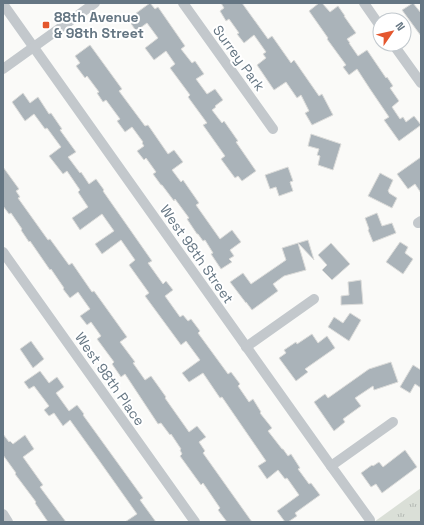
<svg xmlns="http://www.w3.org/2000/svg" width="424" height="525" viewBox="0 0 424 525" font-family="'Space Grotesk',sans-serif">
<style>
.grass{fill:url(#grass-tufts)}
.building{fill:#aab3b9;stroke:#dcdcda}
.lines{fill:none;stroke-linecap:round;stroke-linejoin:round}
.minor{stroke:#c3c8cc;stroke-width:10}
.poi-dot{fill:#e4572e;stroke:#fff;stroke-width:1.5}
.labels{text-anchor:middle;dominant-baseline:central;stroke-width:4;stroke-linejoin:round;paint-order:stroke}
.poi-label{font-size:14px;font-weight:bold;fill:#657683;stroke:#fff;text-anchor:start}
.street-label{font-size:14px;fill:#657683;stroke:#fff}
</style>
<defs>
<pattern id="grass-tufts" width="24" height="20" patternUnits="userSpaceOnUse"><rect width="24" height="20" fill="#dadfd7"/><path d="M3 7l-1-3M5 7V3M7 7l1-3M15 17l-1-3M17 17v-4M19 17l1-3" fill="none" stroke="#b4b9b4"/></pattern>
</defs>
<rect width="100%" height="100%" fill="#fafaf8"/>
<path class="grass" d="M 421,488 L 421,522 L 374,522 Z"/>
<g class="building">
<path d="M 150,3 L 155,9 L 158,7 L 185,46 L 181,49 L 192,63 L 195,61 L 204,74 L 196,79 L 207,94 L 215,89 L 223,100 L 215,106 L 216,107 L 212,110 L 222,123 L 224,121 L 238,141 L 236,142 L 256,171 L 242,181 L 238,176 L 235,178 L 221,159 L 225,156 L 203,125 L 207,123 L 188,97 L 190,95 L 170,68 L 175,64 L 166,51 L 154,60 L 145,48 L 158,38 L 147,23 L 136,31 L 128,19 Z"/>
<path d="M 221,3 L 242,3 L 268,39 L 272,36 L 291,63 L 294,60 L 319,96 L 322,94 L 333,115 L 312,125 L 305,113 L 309,111 L 301,95 L 297,98 L 286,82 L 274,90 L 257,65 L 266,58 L 263,54 L 266,52 L 254,35 L 244,43 L 237,34 L 239,33 L 229,19 L 226,21 L 220,11 L 224,8 Z"/>
<path d="M 319,3 L 322,3 L 330,12 L 338,6 L 345,16 L 344,16 L 356,33 L 347,39 L 350,43 L 349,43 L 358,56 L 367,50 L 386,78 L 387,77 L 393,86 L 390,88 L 399,101 L 392,107 L 400,119 L 403,117 L 406,122 L 414,116 L 421,125 L 399,141 L 384,120 L 389,117 L 370,89 L 357,69 L 349,75 L 343,67 L 346,65 L 327,39 L 328,38 L 309,11 Z"/>
<path d="M 413,3 L 421,13 L 421,36 L 402,10 Z"/>
<path d="M 90,45 L 122,89 L 119,91 L 145,126 L 148,125 L 168,154 L 174,150 L 183,162 L 172,170 L 181,182 L 183,180 L 199,203 L 196,205 L 220,239 L 232,230 L 241,242 L 230,250 L 234,256 L 229,259 L 232,262 L 221,269 L 211,254 L 213,253 L 205,240 L 203,241 L 198,234 L 197,234 L 187,219 L 189,218 L 175,199 L 174,201 L 162,185 L 161,185 L 153,174 L 156,172 L 146,158 L 144,160 L 137,151 L 144,146 L 142,143 L 143,142 L 132,127 L 125,132 L 117,121 L 120,119 L 106,100 L 103,102 L 97,93 L 99,92 L 87,76 L 85,78 L 76,66 L 80,63 L 75,56 Z"/>
<path d="M 23,93 L 30,103 L 38,97 L 49,114 L 51,113 L 62,129 L 60,130 L 76,152 L 68,157 L 80,173 L 81,172 L 89,184 L 96,179 L 104,190 L 103,191 L 152,261 L 148,263 L 163,284 L 166,281 L 173,290 L 165,296 L 180,317 L 183,315 L 188,321 L 191,319 L 200,331 L 198,333 L 228,374 L 231,372 L 240,384 L 238,386 L 249,402 L 253,399 L 261,412 L 260,413 L 272,428 L 268,431 L 282,449 L 283,449 L 288,456 L 291,454 L 300,468 L 298,469 L 309,484 L 311,483 L 320,495 L 295,513 L 297,516 L 288,522 L 285,522 L 277,511 L 299,495 L 287,478 L 285,479 L 278,470 L 267,479 L 258,466 L 266,461 L 222,397 L 220,398 L 203,373 L 189,382 L 182,373 L 200,360 L 186,341 L 181,345 L 145,296 L 149,293 L 129,265 L 135,260 L 121,240 L 102,254 L 95,244 L 114,231 L 102,214 L 80,230 L 72,218 L 88,207 L 78,192 L 80,190 L 67,171 L 63,174 L 49,156 L 61,147 L 47,128 L 45,129 L 34,114 L 25,121 L 12,102 Z"/>
<path d="M 311,134 L 341,144 L 333,170 L 318,165 L 320,156 L 317,155 L 319,149 L 308,146 Z"/>
<path d="M 421,157 L 421,193 L 415,184 L 408,189 L 397,174 Z"/>
<path d="M 3,167 L 19,189 L 16,191 L 20,197 L 18,198 L 48,240 L 50,239 L 69,265 L 72,263 L 92,292 L 94,291 L 127,337 L 120,342 L 135,362 L 133,363 L 145,380 L 151,376 L 166,397 L 165,398 L 189,432 L 197,426 L 206,437 L 199,442 L 205,451 L 203,453 L 252,522 L 227,522 L 218,510 L 220,508 L 203,483 L 201,485 L 180,456 L 182,454 L 180,450 L 181,449 L 171,434 L 170,435 L 161,423 L 158,424 L 125,374 L 121,377 L 112,364 L 114,362 L 97,339 L 101,336 L 91,322 L 87,325 L 80,316 L 90,309 L 78,292 L 70,298 L 63,289 L 64,288 L 51,269 L 50,270 L 30,241 L 29,242 L 21,230 L 22,229 L 11,213 L 9,214 L 3,206 Z"/>
<path d="M 288,167 L 293,181 L 290,182 L 293,191 L 279,196 L 276,187 L 270,189 L 265,175 Z"/>
<path d="M 380,173 L 393,180 L 388,191 L 389,192 L 389,193 L 397,198 L 392,208 L 368,196 Z"/>
<path d="M 377,213 L 382,226 L 392,223 L 396,233 L 373,242 L 368,230 L 369,229 L 365,218 Z"/>
<path d="M 308,240 L 314,260 L 298,243 Z"/>
<path d="M 400,242 L 408,247 L 405,253 L 413,259 L 403,274 L 386,262 Z"/>
<path d="M 298,243 L 306,270 L 284,276 L 273,284 L 278,291 L 252,310 L 246,302 L 246,303 L 230,282 L 243,273 L 251,284 L 286,260 L 282,248 Z"/>
<path d="M 331,243 L 350,264 L 332,280 L 322,270 L 327,265 L 318,255 Z"/>
<path d="M 361,280 L 363,304 L 341,305 L 341,296 L 349,295 L 348,282 Z"/>
<path d="M 350,313 L 361,320 L 349,341 L 328,327 L 334,317 L 343,323 Z"/>
<path d="M 312,334 L 318,343 L 327,336 L 335,348 L 305,369 L 308,372 L 296,381 L 279,358 L 286,353 L 284,350 L 296,342 L 297,344 Z"/>
<path d="M 31,341 L 44,359 L 33,368 L 20,349 Z"/>
<path d="M 391,362 L 398,382 L 374,390 L 373,386 L 355,398 L 361,406 L 343,419 L 345,422 L 334,431 L 314,402 L 325,394 L 328,398 L 369,369 Z"/>
<path d="M 413,365 L 421,370 L 421,388 L 415,384 L 410,393 L 400,387 Z"/>
<path d="M 40,371 L 49,383 L 57,377 L 64,387 L 56,393 L 69,411 L 77,405 L 84,414 L 83,415 L 143,498 L 140,500 L 156,522 L 125,522 L 137,514 L 98,459 L 70,420 L 63,426 L 54,413 L 49,416 L 44,410 L 49,406 L 34,386 L 29,389 L 24,382 Z"/>
<path d="M 3,434 L 9,442 L 10,441 L 13,444 L 25,435 L 34,449 L 23,457 L 43,485 L 40,487 L 66,522 L 48,522 L 35,503 L 36,502 L 15,474 L 16,473 L 3,455 Z"/>
<path d="M 405,450 L 417,467 L 382,493 L 376,484 L 371,487 L 361,473 L 372,465 L 373,466 L 379,462 L 383,467 Z"/>
</g>
<g class="lines">
<g class="minor">
<path d="M 183,3 L 273,129"/>
<path d="M 364,3 L 380,26"/>
<path d="M 3,4 L 331,466 L 370,520"/>
<path d="M 393,44 L 421,83"/>
<path d="M 3,69 L 95,3"/>
<path d="M 418,223 L 421,221"/>
<path d="M 3,252 L 195,522"/>
<path d="M 246,347 L 314,299"/>
<path d="M 331,466 L 393,422"/>
<path d="M 3,514 L 8,522"/>
</g>
</g>
<rect class="poi-dot" x="42" y="21" width="8" height="8" rx="2"/>
<g class="labels">
<g class="poi-label">
<text x="54" y="17">88th Avenue<tspan x="54" dy="16">&amp; 98th Street</tspan></text>
</g>
<g class="street-label">
<text transform="translate(239 58) rotate(54)">Surrey Park</text>
<text transform="translate(197 254) rotate(55)">West 98th Street</text>
<text transform="translate(110 379) rotate(55)">West 98th Place</text>
</g>
</g>
<rect width="424" height="525" fill="none" stroke="#657683" stroke-width="8"/>
<g transform="translate(392 32) rotate(56)"><circle r="19" fill="#ffffff" stroke="#c1c8cd"/>
<path d="M0-3L7 15L0 10L-7 15Z" fill="#e4572e"/>
<text y="-6" font-size="11" font-weight="bold" text-anchor="middle" fill="#657683">N</text>
</g>
</svg>
